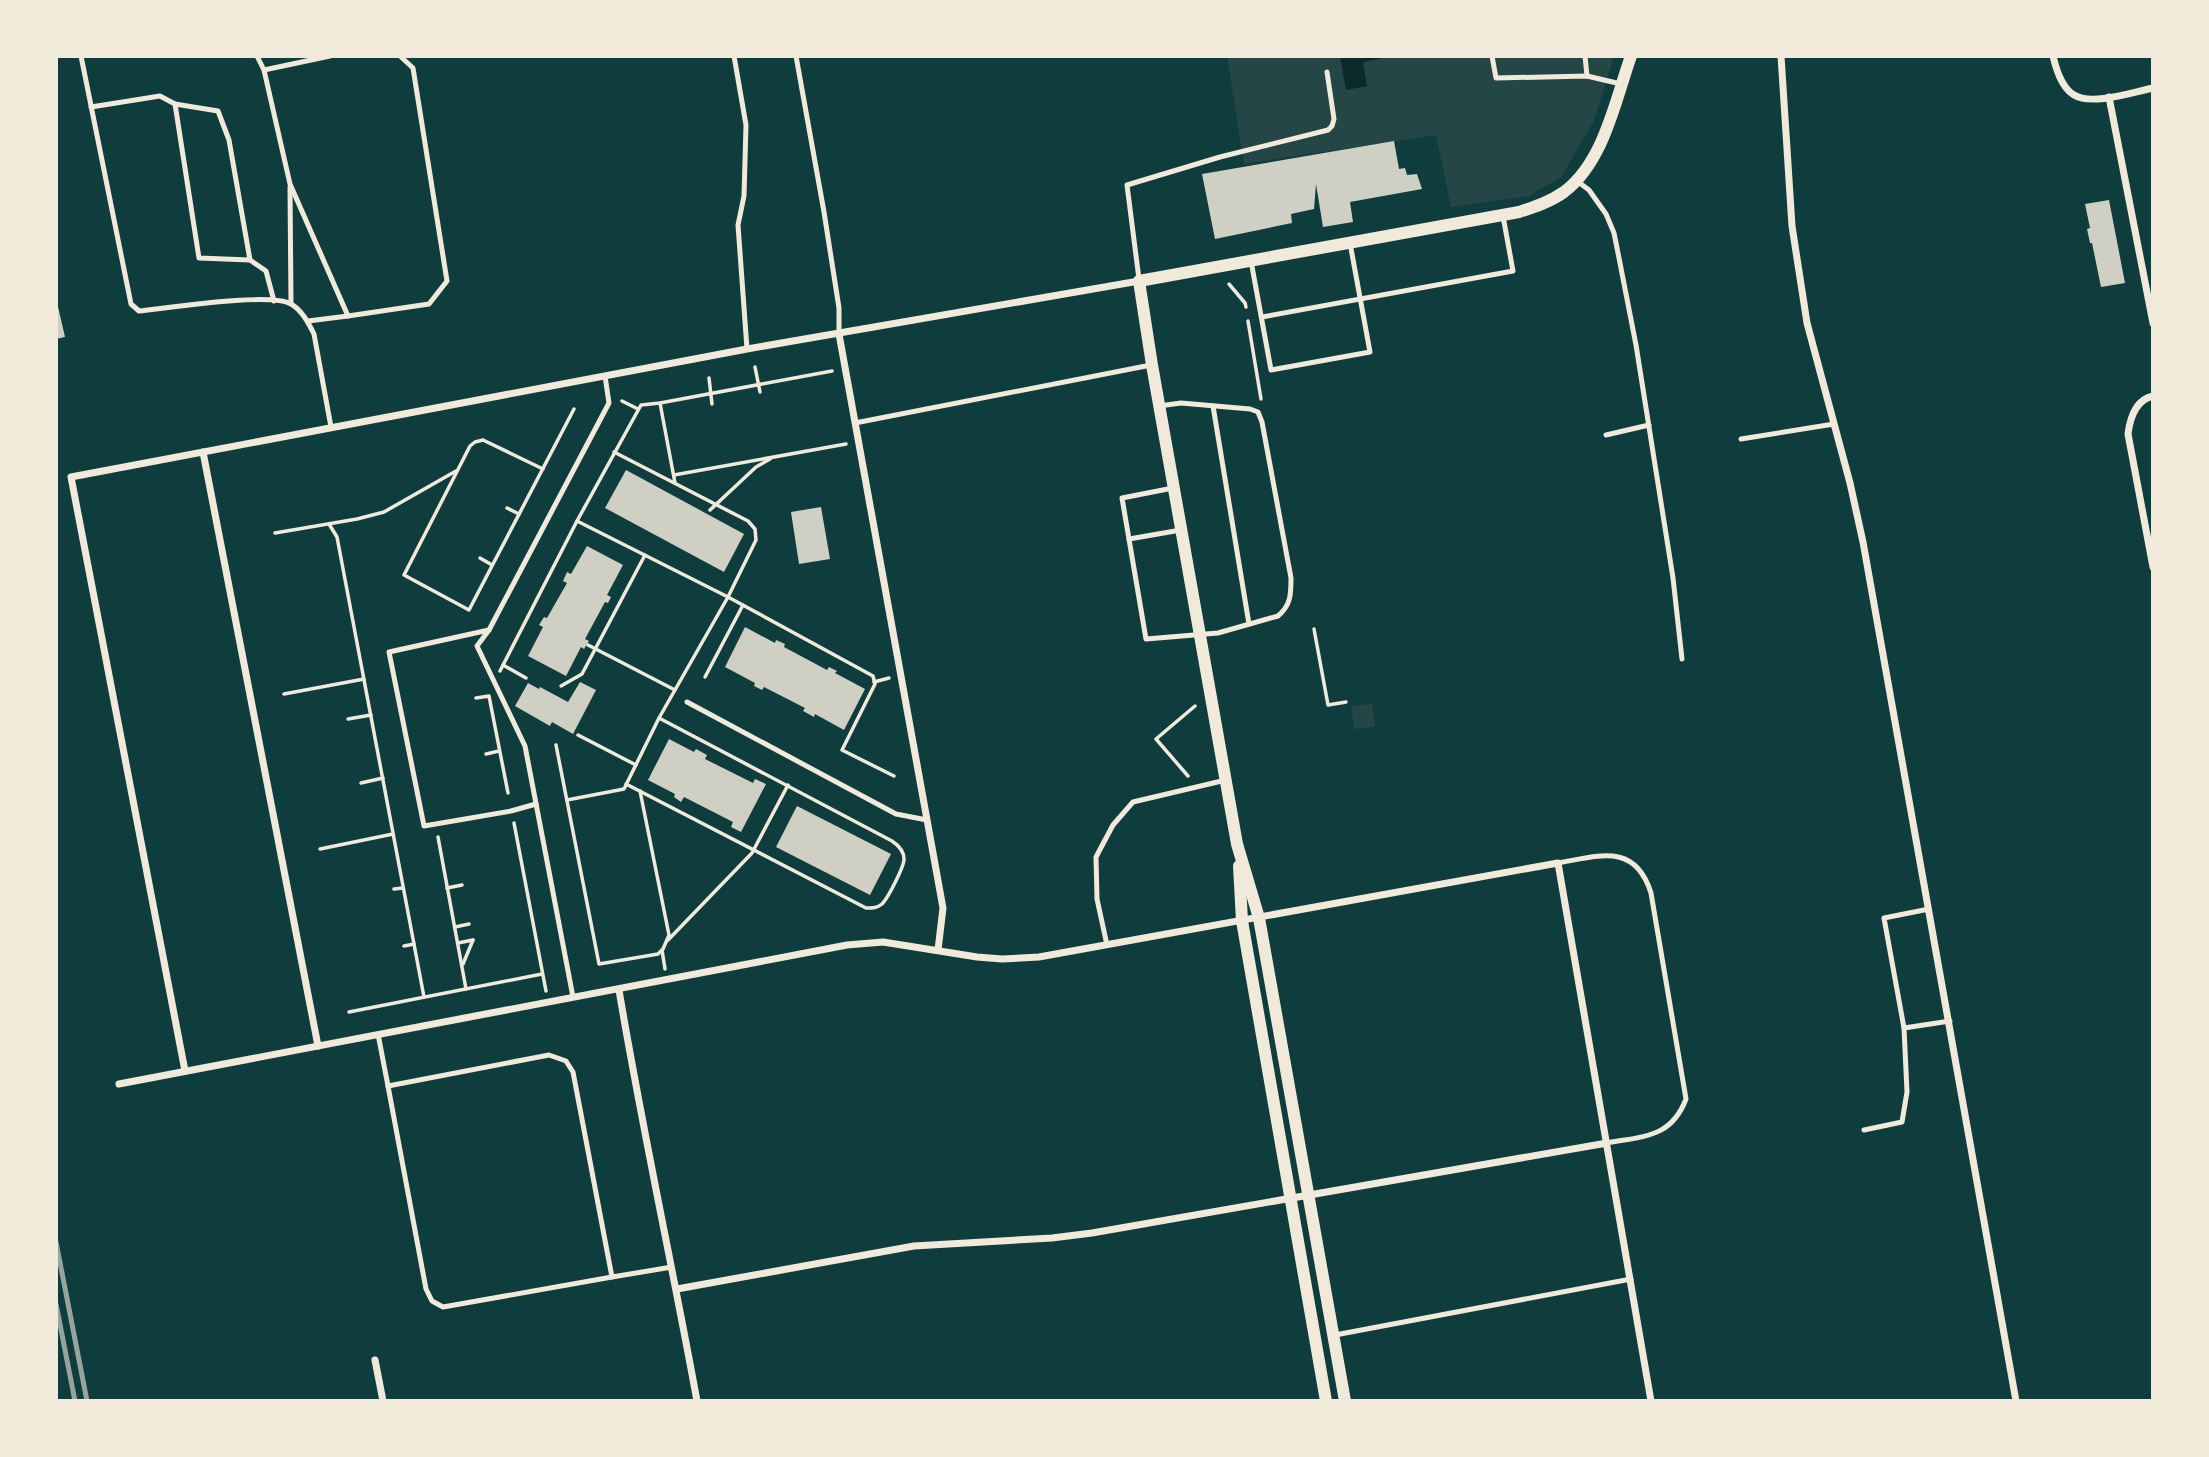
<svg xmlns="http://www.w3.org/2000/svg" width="2209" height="1457" viewBox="0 0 2209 1457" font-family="'Archivo Narrow',sans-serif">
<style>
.green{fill:#244646}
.water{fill:#0a2a2b}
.building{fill:#cfcfc3}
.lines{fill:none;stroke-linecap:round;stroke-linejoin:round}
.path{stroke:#f1e9da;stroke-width:3.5}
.service{stroke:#f1e9da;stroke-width:5}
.minor{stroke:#f1e9da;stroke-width:7}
.tertiary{stroke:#f1e9da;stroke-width:12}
.rail{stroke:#97a49c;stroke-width:5}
</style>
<rect width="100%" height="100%" fill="#0f3d3e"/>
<g class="green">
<path d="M 1227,56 L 1614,56 L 1594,121 L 1561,177 L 1529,196 L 1451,207 L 1436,135 L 1244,164 Z"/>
<path d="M 1372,704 L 1375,727 L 1354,729 L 1351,706 Z"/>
</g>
<path class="water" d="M 1340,56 L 1393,56 L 1363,62 L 1367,86 L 1346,90 Z"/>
<g class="building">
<path d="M 1394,141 L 1399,169 L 1405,168 L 1407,175 L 1417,174 L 1422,189 L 1350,202 L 1353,222 L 1323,227 L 1316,184 L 1314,209 L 1291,214 L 1292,223 L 1215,239 L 1202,174 Z"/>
<path d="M 2109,200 L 2125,283 L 2101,287 L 2092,243 L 2090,243 L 2087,229 L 2090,228 L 2085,204 Z"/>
<path d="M 56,298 L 65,337 L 56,339 Z"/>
<path d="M 626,470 L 744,534 L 724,572 L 605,508 Z"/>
<path d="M 821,507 L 830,559 L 799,564 L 791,512 Z"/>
<path d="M 587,546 L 623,565 L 607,595 L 611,597 L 608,603 L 605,602 L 585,639 L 589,641 L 584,649 L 581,647 L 566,676 L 528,656 L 543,627 L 539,625 L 544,617 L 547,618 L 567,583 L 563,581 L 567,572 L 571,574 Z"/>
<path d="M 745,627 L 775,643 L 776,640 L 785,644 L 784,647 L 827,670 L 829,667 L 837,671 L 835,673 L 865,689 L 844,730 L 815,714 L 814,717 L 803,711 L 805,708 L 764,687 L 762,690 L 754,686 L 755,683 L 725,667 Z"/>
<path d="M 580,682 L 596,690 L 573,734 L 552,722 L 550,726 L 515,706 L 528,683 L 539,689 L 540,687 L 568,702 Z"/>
<path d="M 669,739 L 694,752 L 696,749 L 707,755 L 705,759 L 753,783 L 755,779 L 766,784 L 741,832 L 731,827 L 733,822 L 684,797 L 681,802 L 674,797 L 675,794 L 648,780 Z"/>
<path d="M 797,806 L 891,854 L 870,895 L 776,847 Z"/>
</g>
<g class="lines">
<g class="path">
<path d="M 1229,284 L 1245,303 L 1246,307"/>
<path d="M 1248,321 L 1261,399"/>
<path d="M 755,367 L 760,392"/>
<path d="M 709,378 L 712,404"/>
<path d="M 622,401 L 638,409"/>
<path d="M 660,403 L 675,483"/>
<path d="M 543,469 L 483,440 L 475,442 L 470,446 L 404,575 L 469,610 L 574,409"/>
<path d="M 674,475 L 846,444"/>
<path d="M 507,508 L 519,514"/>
<path d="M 710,510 L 756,467 L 770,459"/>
<path d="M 577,521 L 728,597 L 873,676 L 875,684 L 842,750 L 894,776"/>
<path d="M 329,524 L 337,537 L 424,997"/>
<path d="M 275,533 L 357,519 L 384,512 L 456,471"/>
<path d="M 480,558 L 492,565"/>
<path d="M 1314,629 L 1328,705 L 1346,702"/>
<path d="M 588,645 L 675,690"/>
<path d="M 503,665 L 526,678"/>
<path d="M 500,671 L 577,521 L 641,405 L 660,403 L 832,371"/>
<path d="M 705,677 L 743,605"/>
<path d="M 874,682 L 889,678"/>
<path d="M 561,686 L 582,674 L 645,555"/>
<path d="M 284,694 L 364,679"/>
<path d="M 476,698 L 489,696 L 508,793"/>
<path d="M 348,719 L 371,715"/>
<path d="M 578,735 L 636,765"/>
<path d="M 556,745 L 599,964 L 658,954 L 663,949 L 669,935 L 640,791"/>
<path d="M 486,754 L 499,751"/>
<path d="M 1188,776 L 1156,739 L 1195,706"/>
<path d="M 361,783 L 383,778"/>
<path d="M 626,784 L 866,908 C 873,908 877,908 882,904 C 888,898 904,867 904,859 C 904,851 898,845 892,841 L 659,718"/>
<path d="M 567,800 L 624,789 L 659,718 L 728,597 L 756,540 L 755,529 L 748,521 L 614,452"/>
<path d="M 514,823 L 546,991"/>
<path d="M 438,837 L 466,989"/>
<path d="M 320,849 L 393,834"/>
<path d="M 447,888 L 462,885"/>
<path d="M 394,889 L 403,888"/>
<path d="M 455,927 L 469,924"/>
<path d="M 668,940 L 752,853 L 788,785"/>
<path d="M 458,943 L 473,940"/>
<path d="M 404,946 L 414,944"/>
<path d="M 662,950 L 665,969"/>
<path d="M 463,964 L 473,940"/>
<path d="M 349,1012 L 542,974"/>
</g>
<g class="service">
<path d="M 81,56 L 131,304 L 139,311 C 169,308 269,292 291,304 C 302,310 309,324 314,334 L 331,427"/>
<path d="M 257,56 L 264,70 L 290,184 L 348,316 L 308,321"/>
<path d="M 734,56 L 746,125 L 744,196 L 738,225 L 747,349"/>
<path d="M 796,56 L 824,212 L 839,308 L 839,334"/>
<path d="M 1492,56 L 1496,78 L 1587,76 L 1621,84"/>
<path d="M 1585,56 L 1587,76"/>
<path d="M 264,70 L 330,56"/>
<path d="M 175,104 L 199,258 L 250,260"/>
<path d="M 91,107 L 160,96 L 175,104 L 218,111 L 229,140 L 250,260 L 266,271 L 274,301"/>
<path d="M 1577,181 L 1589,190 L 1606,214 L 1614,233 L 1619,258 L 1636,345 L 1673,578 L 1682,659"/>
<path d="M 290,187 L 291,304"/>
<path d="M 1251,261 L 1271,370 L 1370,352 L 1350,243"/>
<path d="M 1139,279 L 1127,185 L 1220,157 L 1328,130 L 1332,126 L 1334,119 L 1327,72"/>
<path d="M 348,316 L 429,304 L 447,281 L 413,68 L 400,56"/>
<path d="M 1262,317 L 1513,271 L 1503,216"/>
<path d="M 1159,406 L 1181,403 L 1250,409 L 1258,412 L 1262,422 L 1291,578 C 1291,594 1291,605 1278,616 L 1218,633 L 1146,639 L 1122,498 L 1173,488"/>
<path d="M 1213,406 L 1249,624"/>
<path d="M 855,423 L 1151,365"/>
<path d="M 1606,435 L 1649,425"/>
<path d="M 1741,439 L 1834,424"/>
<path d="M 1129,539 L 1181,530"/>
<path d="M 489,630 L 389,652 L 424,826 L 511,811 L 536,804"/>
<path d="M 687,702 L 896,814 L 927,820"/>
<path d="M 1558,863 C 1599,856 1635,842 1651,893 L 1686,1099 C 1671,1138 1644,1136 1607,1143"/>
<path d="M 1107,945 L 1097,899 L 1096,857 L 1113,825 L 1133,802 L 1226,780"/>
<path d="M 573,997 L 525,746 L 477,646 L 489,630 L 609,403 L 605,376"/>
<path d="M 1904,1028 L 1884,918 L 1929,909"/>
<path d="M 378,1034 L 388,1086 L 549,1055 L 566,1061 L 573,1072 L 612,1277 L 672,1267"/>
<path d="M 388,1086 L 426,1289 L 432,1301 L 443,1307 L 612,1277"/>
<path d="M 1864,1130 L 1902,1122 L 1907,1092 L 1904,1028 L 1950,1021"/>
<path d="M 1335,1335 L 1631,1279"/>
</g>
<g class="minor">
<path d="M 1781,56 L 1792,226 L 1807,323 L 1850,483 L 1863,542 L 2016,1401"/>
<path d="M 2053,56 C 2056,69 2062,88 2074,95 C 2092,106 2133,92 2153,88"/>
<path d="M 2109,97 L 2153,323"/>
<path d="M 839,334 L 943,908 L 938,950"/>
<path d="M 2153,396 C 2135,400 2130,418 2128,434 L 2153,567"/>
<path d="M 203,452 L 318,1046"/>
<path d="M 619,990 C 642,1128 672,1264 697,1401"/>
<path d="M 185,1071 L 71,477 L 747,349 L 1139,281"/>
<path d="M 119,1084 L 847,945 L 883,942 L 977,957 L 1002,959 L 1039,957 L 1558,863 L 1651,1401"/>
<path d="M 677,1289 L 914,1246 L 1052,1238 L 1092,1233 L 1607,1143"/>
<path d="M 375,1360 L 383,1401"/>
</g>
<g class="tertiary">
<path d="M 1239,866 L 1242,921 L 1326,1401"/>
<path d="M 1345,1401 L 1259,918 L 1237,844 L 1152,365 L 1139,281 L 1519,212 C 1534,207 1550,202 1564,192 C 1604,162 1615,101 1631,56"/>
</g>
<g class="rail">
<path d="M 56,1242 L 87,1401"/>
<path d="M 56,1304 L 75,1401"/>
</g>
</g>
<rect width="2209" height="1457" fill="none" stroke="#f1e9da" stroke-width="116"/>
</svg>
